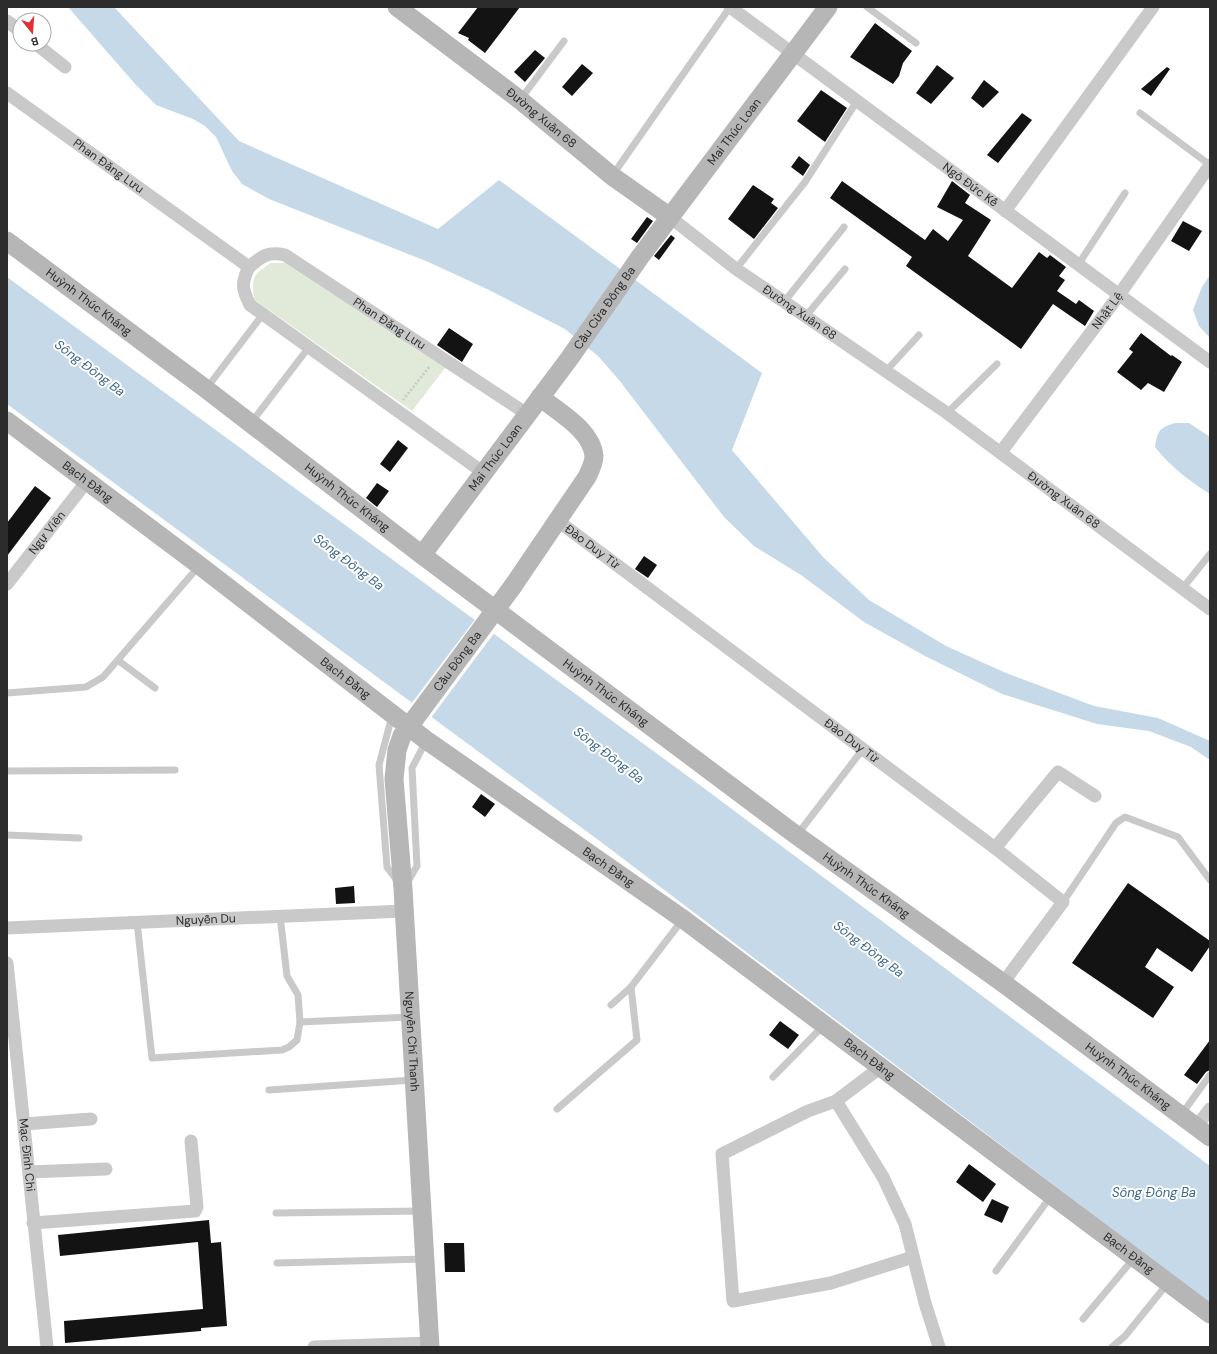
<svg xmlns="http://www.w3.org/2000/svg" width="1217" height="1354" viewBox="0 0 1217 1354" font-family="'DM Sans',sans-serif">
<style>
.green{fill:#e1ead9}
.water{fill:#c5d9e9}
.pier{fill:#fff}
.building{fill:#131313}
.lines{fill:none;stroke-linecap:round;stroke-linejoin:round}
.path{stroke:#c9c9c9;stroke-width:2.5;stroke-dasharray:2 2;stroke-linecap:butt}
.lane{stroke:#c9c9c9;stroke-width:7}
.street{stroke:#c9c9c9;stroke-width:13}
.secondary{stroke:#b6b6b6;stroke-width:19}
.secondary-bridge{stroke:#b6b6b6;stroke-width:19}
.labels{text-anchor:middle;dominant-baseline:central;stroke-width:4;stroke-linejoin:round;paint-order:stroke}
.street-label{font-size:12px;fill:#2c2c2c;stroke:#fff}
.water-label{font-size:13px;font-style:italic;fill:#3d678b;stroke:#fff}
</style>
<rect width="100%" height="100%" fill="#fff"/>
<path class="green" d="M 271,263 L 285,263 L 445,368 L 412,411 L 255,300 C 250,279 253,274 271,263 Z"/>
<g class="water">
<path d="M 68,7 L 114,7 L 239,141 L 438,229 L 499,180 L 762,373 L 732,450 L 823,557 L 869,600 L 946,646 L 1006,673 L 1094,706 L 1158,718 L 1210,741 L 1210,760 L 1191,747 L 1149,731 L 1097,724 L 1002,694 L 925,656 L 864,622 L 801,575 L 754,546 L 724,517 L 619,380 L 598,356 L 565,329 L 487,289 L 426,261 L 269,199 L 242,184 L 232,171 L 216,137 L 205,126 L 193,119 L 156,105 L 136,85 Z"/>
<path d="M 1210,275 L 1210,338 L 1199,326 L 1193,310 L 1202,287 Z"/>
<path d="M 7,277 L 697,783 L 1210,1166 L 1210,1303 L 601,842 L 7,404 Z"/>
<path d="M 1175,423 L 1189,423 L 1210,437 L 1210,494 C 1189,481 1170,466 1155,447 C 1157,430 1160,428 1175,423 Z"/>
</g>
<path class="pier" d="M 476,618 L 495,632 L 430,719 L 411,704 Z"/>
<g class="building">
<path d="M 478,7 L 520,7 L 485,53 L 468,40 L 469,38 L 458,33 Z"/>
<path d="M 875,23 L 912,51 L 903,63 L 899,76 L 893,84 L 850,57 Z"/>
<path d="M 535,50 L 545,58 L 525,82 L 514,72 Z"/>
<path d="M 582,64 L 593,73 L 572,96 L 562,87 Z"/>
<path d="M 937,65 L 954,78 L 931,104 L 916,93 Z"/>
<path d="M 1167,67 L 1170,69 L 1151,96 L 1141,89 Z"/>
<path d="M 984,80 L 999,92 L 983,108 L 971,98 Z"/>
<path d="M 821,90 L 847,108 L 825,142 L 797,121 Z"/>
<path d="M 1022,113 L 1032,120 L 998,163 L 987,155 Z"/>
<path d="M 799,156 L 810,165 L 803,176 L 791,167 Z"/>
<path d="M 842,181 L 925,240 L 933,229 L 948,241 L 963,220 L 937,207 L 952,181 L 970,195 L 965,203 L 991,220 L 968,256 L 1012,288 L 1039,252 L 1047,258 L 1050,255 L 1066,267 L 1059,276 L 1065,280 L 1057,291 L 1076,304 L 1079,300 L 1094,311 L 1085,326 L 1053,304 L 1021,349 L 906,266 L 912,257 L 830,198 Z"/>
<path d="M 753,185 L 774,199 L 771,203 L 778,208 L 754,239 L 728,219 Z"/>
<path d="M 647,217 L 653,221 L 637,243 L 631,239 Z"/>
<path d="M 1183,221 L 1202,231 L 1189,251 L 1171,241 Z"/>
<path d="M 671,235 L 675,238 L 659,260 L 654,256 Z"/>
<path d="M 449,328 L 473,344 L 462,362 L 437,345 Z"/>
<path d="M 1141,333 L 1171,356 L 1172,355 L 1182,362 L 1164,392 L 1148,383 L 1141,390 L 1117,372 L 1133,352 L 1129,349 Z"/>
<path d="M 398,440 L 408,448 L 390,472 L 380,464 Z"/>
<path d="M 377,483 L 389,491 L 377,507 L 366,498 Z"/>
<path d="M 35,486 L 51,498 L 7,556 L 7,523 Z"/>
<path d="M 644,556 L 657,565 L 648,578 L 635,569 Z"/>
<path d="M 481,794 L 495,804 L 485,817 L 472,807 Z"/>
<path d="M 1128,883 L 1210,941 L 1210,946 L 1192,972 L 1157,948 L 1145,967 L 1174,987 L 1153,1018 L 1072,963 Z"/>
<path d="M 354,886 L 355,903 L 336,904 L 335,888 Z"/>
<path d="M 780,1021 L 799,1035 L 788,1049 L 769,1035 Z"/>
<path d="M 1210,1040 L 1210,1070 L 1206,1072 L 1197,1084 L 1184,1075 Z"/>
<path d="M 969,1164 L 996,1184 L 983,1202 L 956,1182 Z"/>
<path d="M 992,1199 L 1009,1207 L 1002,1223 L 984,1215 Z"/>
<path d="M 209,1220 L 211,1243 L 221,1242 L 227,1326 L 201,1328 L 201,1331 L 65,1343 L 64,1321 L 203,1309 L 198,1242 L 60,1256 L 58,1235 Z"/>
<path d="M 444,1243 L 464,1243 L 465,1272 L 445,1272 Z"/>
</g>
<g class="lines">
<path class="path" d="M 403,400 L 430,366"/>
<g class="lane">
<path d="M 867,7 L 916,43"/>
<path d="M 520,100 L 564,41"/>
<path d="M 1140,113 L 1210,165"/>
<path d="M 612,176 L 730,7"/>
<path d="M 1078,265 L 1125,193"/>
<path d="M 736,269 L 805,182 L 857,101"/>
<path d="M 784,302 L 844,227"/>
<path d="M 805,317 L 845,269"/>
<path d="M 886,371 L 919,335"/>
<path d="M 206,389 L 263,314"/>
<path d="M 947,413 L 997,364"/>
<path d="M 251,423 L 309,347"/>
<path d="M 1182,589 L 1210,554"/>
<path d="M 119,661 L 155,688"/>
<path d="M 7,693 L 86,687 L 103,677 L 199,566"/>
<path d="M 392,716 L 379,765 L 387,867 L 398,882"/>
<path d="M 7,771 L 175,770"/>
<path d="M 7,835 L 79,838"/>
<path d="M 797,835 L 863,749"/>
<path d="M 407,883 L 417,866 L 412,768 L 426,741"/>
<path d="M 1063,902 L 1116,823 L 1125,817 L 1178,837 L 1210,880"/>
<path d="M 137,922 L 152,1058 L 282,1050 L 289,1047 L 297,1040 L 300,1022 L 298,995 L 287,976 L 280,916"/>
<path d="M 611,1005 L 631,987 L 683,919"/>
<path d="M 300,1022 L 410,1017"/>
<path d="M 773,1077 L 823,1026"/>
<path d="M 269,1090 L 413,1080"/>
<path d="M 557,1109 L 637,1040 L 631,987"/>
<path d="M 1181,1115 L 1210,1075"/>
<path d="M 276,1213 L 421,1211"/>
<path d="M 277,1263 L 424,1259"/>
<path d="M 996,1271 L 1051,1196"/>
<path d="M 1083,1319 L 1134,1258"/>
<path d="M 1112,1347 L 1125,1336 L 1168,1283"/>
</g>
<g class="street">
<path id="s1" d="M 730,7 L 1210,362"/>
<path d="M 7,21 L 20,31"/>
<path d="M 36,44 L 65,67"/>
<path id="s2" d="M 7,93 L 249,267 C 262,256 268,251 285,255 L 527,414"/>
<path d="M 1005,211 L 1153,7"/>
<path id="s3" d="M 670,217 L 736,269 L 947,413 L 1210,609"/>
<path d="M 249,267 C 241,283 242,289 250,305 L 484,473"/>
<path id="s4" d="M 1001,452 L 1119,295 L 1210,165"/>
<path id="s5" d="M 558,521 L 995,848 L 1063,902 L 1003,983"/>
<path id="s6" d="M 7,584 L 87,481"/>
<path d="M 995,848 L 1058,772 L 1095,796"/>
<path id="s7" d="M 7,928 L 404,911"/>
<path id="s8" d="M 7,963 L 47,1347"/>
<path d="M 881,1067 L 836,1101 L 808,1111 L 722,1154 L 733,1301 L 831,1283 L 913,1257"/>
<path d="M 836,1101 L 883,1177 L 905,1224 L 925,1303 L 939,1347"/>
<path d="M 24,1124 L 91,1119"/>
<path d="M 1196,1127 L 1210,1109"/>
<path d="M 29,1172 L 106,1169"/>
<path d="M 33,1223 L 195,1211 L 197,1207 L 191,1141"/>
<path d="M 314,1347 L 430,1343"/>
</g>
<g class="secondary">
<path id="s9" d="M 397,7 L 520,100 L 612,176 L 670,217"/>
<path id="s10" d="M 7,241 L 206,389 L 422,555 L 796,835 L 1003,983 L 1210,1137"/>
<path id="s11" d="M 7,421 L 199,565 L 426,740 L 683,919 L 1210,1314"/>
<path id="s12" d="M 422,555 L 569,359 L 640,257 L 828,7"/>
<path d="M 513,586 L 587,477 C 590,471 594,463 594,456 C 592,430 558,412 540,397"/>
<path id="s13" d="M 402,736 L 397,750 L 394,779 L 403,889 L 430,1347"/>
</g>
<path class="secondary-bridge" id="s14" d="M 402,736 L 513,586"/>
</g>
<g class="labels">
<g class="street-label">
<text stroke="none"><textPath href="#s9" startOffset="182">Đường Xuân 68</textPath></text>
<text stroke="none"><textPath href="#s12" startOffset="526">Mai Thúc Loan</textPath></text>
<text stroke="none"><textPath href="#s2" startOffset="125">Phan Đăng Lưu</textPath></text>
<text stroke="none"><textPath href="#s1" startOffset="299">Ngô Đức Kế</textPath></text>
<text stroke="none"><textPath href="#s10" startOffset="102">Huỳnh Thúc Kháng</textPath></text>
<text stroke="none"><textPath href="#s12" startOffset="307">Cầu Cửa Đông Ba</textPath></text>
<text stroke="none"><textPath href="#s4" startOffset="177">Nhật Lệ</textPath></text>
<text stroke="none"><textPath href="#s3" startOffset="161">Đường Xuân 68</textPath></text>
<text stroke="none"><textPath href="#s2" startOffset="463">Phan Đăng Lưu</textPath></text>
<text stroke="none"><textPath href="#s12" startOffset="122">Mai Thúc Loan</textPath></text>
<text stroke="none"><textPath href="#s11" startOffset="101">Bạch Đằng</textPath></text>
<text stroke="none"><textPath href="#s10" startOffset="426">Huỳnh Thúc Kháng</textPath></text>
<text stroke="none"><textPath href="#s3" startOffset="485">Đường Xuân 68</textPath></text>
<text stroke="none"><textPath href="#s6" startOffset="65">Ngự Viên</textPath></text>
<text stroke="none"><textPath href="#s5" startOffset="43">Đào Duy Từ</textPath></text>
<text stroke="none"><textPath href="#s14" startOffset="93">Cầu Đông Ba</textPath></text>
<text stroke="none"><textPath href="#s11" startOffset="425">Bạch Đằng</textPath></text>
<text stroke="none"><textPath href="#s10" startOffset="750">Huỳnh Thúc Kháng</textPath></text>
<text stroke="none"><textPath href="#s5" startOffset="367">Đào Duy Từ</textPath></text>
<text stroke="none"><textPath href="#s11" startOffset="749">Bạch Đằng</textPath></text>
<text stroke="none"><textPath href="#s10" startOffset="1074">Huỳnh Thúc Kháng</textPath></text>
<text stroke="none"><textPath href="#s7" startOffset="199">Nguyễn Du</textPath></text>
<text stroke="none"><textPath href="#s13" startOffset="307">Nguyễn Chí Thanh</textPath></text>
<text stroke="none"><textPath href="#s11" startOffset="1073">Bạch Đằng</textPath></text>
<text stroke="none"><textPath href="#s10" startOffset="1398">Huỳnh Thúc Kháng</textPath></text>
<text stroke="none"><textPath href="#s8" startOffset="193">Mạc Đĩnh Chi</textPath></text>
<text stroke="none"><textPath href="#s11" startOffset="1397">Bạch Đằng</textPath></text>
</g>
<g class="water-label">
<text transform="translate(90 368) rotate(37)">Sông Đông Ba</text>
<text transform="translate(349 562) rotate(37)">Sông Đông Ba</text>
<text transform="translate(609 755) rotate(37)">Sông Đông Ba</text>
<text transform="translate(869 949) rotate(37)">Sông Đông Ba</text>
<text x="1154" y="1192">Sông Đông Ba</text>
</g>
</g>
<rect width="1217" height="1354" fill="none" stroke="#2c2c2c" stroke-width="16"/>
<g transform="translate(32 32) rotate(163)"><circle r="19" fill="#ffffff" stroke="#ababab"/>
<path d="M0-3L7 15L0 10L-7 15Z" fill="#e03130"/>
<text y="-6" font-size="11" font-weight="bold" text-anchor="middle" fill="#2c2c2c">B</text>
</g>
</svg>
